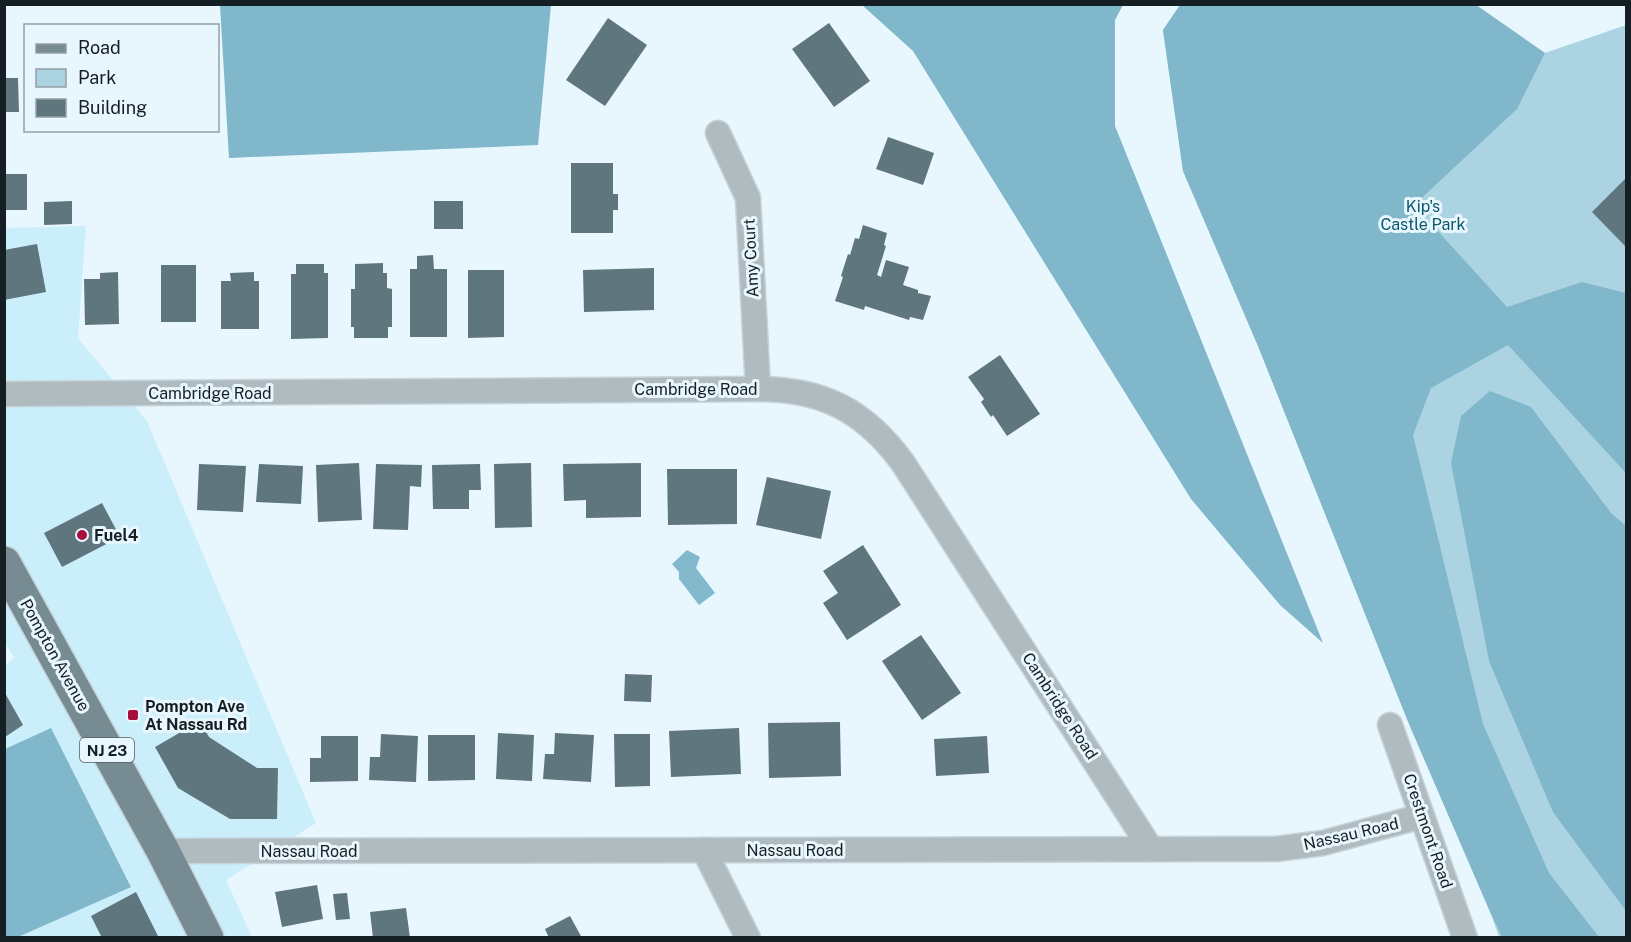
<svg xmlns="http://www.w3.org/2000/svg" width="1631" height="942" viewBox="0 0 1631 942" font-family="'Public Sans',sans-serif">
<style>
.built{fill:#cbeefb}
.green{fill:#acd3e1}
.forest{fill:#81b7cb}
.water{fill:#83b9cd}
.building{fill:#5f767f}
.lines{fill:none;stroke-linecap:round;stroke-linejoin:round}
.street-casing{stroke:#c6d4da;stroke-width:27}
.primary-casing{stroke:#c6d4da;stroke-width:36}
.street{stroke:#b0bbc0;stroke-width:24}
.primary{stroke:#778b93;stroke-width:33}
.poi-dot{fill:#a70f3d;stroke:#e8f7fd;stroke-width:2}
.labels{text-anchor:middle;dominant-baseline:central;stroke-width:6;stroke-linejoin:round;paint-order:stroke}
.shield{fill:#e8f7fd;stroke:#545f64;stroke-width:1.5}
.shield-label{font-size:15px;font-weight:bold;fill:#151e22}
.park-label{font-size:16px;fill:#0c576c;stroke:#e8f7fd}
.street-label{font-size:16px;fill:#151e22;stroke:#e8f7fd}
.poi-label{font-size:16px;font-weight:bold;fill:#151e22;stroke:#e8f7fd;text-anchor:start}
</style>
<rect width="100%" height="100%" fill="#e8f7fd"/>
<path class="built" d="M 86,226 L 78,338 L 147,421 L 316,823 L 226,880 L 252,937 L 18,937 L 131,886 L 51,729 L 5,749 L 5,665 L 14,658 L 4,641 L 4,228 Z"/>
<path class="green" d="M 1180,5 L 1476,5 L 1545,53 L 1626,25 L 1626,937 L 1499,937 L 1491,914 L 1409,724 L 1258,346 L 1183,171 L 1163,30 Z"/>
<g class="forest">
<path d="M 220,5 L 551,5 L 538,145 L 229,158 Z"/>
<path d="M 862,5 L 1123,5 L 1115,20 L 1115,126 L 1323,643 L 1280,605 L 1191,499 L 913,51 Z"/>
<path d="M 1180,5 L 1476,5 L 1545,53 L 1517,109 L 1414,205 L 1507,307 L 1582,282 L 1626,293 L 1626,473 L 1508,345 L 1431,388 L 1413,435 L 1483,724 L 1549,873 L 1599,937 L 1502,937 L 1491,914 L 1409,724 L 1258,346 L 1183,171 L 1163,30 Z"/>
<path d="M 1490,391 L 1531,407 L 1611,513 L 1626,526 L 1626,911 L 1553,812 L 1489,661 L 1451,463 L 1461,416 Z"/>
<path d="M 51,728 L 131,887 L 18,937 L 5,937 L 5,749 Z"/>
</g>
<path class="water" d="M 687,550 L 700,557 L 696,568 L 715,593 L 699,605 L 679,579 L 679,572 L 672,564 Z"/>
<g class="building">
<path d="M 608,18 L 647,45 L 605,106 L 566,80 Z"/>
<path d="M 829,23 L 870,81 L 834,107 L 792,49 Z"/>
<path d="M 4,78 L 18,78 L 19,112 L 4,112 Z"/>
<path d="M 888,137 L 934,153 L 923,185 L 876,169 Z"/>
<path d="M 571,163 L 613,163 L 613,194 L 618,194 L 618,210 L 613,210 L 613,233 L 571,233 Z"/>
<rect x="4" y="174" width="23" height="36"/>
<path d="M 1626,178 L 1626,247 L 1592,212 Z"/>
<path d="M 72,201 L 72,224 L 44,225 L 44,202 Z"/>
<rect x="434" y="201" width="29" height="28"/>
<path d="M 863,225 L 887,233 L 884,245 L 886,246 L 877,275 L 881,277 L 886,260 L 909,267 L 903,285 L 918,290 L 918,293 L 931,296 L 923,320 L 910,317 L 909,320 L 865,306 L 864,310 L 835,301 L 843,277 L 841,276 L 848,254 L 850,255 L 855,238 L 859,239 Z"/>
<path d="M 37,244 L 46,292 L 4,300 L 4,250 Z"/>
<path d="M 433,255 L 434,269 L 447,269 L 447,337 L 410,337 L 410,269 L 417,269 L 417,256 Z"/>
<path d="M 383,263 L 383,273 L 387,273 L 387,288 L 392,289 L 392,327 L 388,327 L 388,338 L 354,338 L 354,327 L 351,327 L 351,289 L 355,289 L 355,264 Z"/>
<path d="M 296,264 L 324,264 L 324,273 L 328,273 L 328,338 L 291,339 L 291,274 L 296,274 Z"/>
<rect x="161" y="265" width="35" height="57"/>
<path d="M 654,268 L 654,310 L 584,312 L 583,270 Z"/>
<path d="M 468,270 L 504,270 L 504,337 L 468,338 Z"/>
<path d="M 118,272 L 119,324 L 85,325 L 84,279 L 100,279 L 100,273 Z"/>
<path d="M 254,272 L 254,281 L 259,281 L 259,329 L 221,329 L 221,281 L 231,281 L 230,273 Z"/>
<path d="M 1000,355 L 1040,414 L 1007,436 L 993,415 L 991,417 L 981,402 L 984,399 L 968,377 Z"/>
<path d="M 359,463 L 362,520 L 318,522 L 316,465 Z"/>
<path d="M 531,463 L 532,527 L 495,528 L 494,464 Z"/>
<path d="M 641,463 L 641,517 L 586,518 L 586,500 L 564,501 L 563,464 Z"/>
<path d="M 199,464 L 246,466 L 243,512 L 197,510 Z"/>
<path d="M 259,464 L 303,466 L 301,504 L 256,502 Z"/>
<path d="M 376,464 L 422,465 L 421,487 L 410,486 L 408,530 L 373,529 Z"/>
<path d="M 480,464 L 481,490 L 469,490 L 469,509 L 433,509 L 432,465 Z"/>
<path d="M 667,469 L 737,469 L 737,524 L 668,525 Z"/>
<path d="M 767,477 L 831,491 L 821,539 L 756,525 Z"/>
<path d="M 102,503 L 120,537 L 62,567 L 44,533 Z"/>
<path d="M 863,545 L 901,605 L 847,640 L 823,603 L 838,593 L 823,571 Z"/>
<path d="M 921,635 L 961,693 L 922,720 L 882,661 Z"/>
<path d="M 625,674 L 652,675 L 651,702 L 624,701 Z"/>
<path d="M 5,693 L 23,725 L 5,737 Z"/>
<path d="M 200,721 L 209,737 L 257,768 L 278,768 L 277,819 L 230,819 L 178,788 L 155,747 Z"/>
<path d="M 840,722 L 841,776 L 769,778 L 768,723 Z"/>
<path d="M 739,728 L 741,774 L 671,777 L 669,731 Z"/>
<path d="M 498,733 L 534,735 L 532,781 L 496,779 Z"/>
<path d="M 555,733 L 594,735 L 591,782 L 543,779 L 545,754 L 554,754 Z"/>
<path d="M 381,734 L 418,736 L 416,782 L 369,780 L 370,757 L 380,757 Z"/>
<path d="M 614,734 L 650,734 L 650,786 L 615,787 Z"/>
<path d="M 428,735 L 475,735 L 475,780 L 428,781 Z"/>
<path d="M 321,736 L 358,736 L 358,781 L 310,782 L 310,758 L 321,758 Z"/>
<path d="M 987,736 L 989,773 L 936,776 L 934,739 Z"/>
<path d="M 317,885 L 323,919 L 282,927 L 275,892 Z"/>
<path d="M 136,892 L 159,938 L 102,938 L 91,916 Z"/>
<path d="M 347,893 L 350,919 L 336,920 L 333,894 Z"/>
<path d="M 406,908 L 410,938 L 373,938 L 370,912 Z"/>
<path d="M 570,916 L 582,938 L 549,938 L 545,929 Z"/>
</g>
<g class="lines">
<defs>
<g id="street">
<path d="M 718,133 L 748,198 L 758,389"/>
<path d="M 4,394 L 758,389 C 823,389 865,411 903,463 L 1151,849"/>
<path d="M 1390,725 L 1465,938"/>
<path d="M 704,850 L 748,938"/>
<path d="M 163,851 L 1276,849 L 1323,843 L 1422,816"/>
</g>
<path id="primary" d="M 4,563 L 163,851 L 207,938"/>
</defs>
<use href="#street" class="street-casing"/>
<use href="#primary" class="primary-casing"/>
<use href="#street" class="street"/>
<use href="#primary" class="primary"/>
</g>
<g class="poi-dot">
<circle cx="82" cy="535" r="6"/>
<rect x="127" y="709" width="12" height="12" rx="3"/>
</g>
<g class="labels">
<rect class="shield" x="80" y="738" width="54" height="24" rx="4.5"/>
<g class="shield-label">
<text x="107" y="750">NJ 23</text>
</g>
<g class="park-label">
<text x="1423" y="206">Kip's<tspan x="1423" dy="18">Castle Park</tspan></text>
</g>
<g class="street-label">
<text transform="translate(751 258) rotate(-93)">Amy Court</text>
<text x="696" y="389">Cambridge Road</text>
<text x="210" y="393">Cambridge Road</text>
<text transform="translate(55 655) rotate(61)">Pompton Avenue</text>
<text transform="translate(1060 706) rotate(57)">Cambridge Road</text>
<text transform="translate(1428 831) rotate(71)">Crestmont Road</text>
<text transform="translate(1351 834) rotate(-13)">Nassau Road</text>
<text x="795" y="850">Nassau Road</text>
<text x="309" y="851">Nassau Road</text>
</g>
<g class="poi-label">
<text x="94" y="535">Fuel4</text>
<text x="145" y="706">Pompton Ave<tspan x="145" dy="18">At Nassau Rd</tspan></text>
</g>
</g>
<rect width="1631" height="942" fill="none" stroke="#151e22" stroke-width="12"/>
<rect x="24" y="24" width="195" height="108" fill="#e8f7fd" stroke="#94a0a5" stroke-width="1.5"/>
<rect x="36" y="44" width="30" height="9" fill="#778b93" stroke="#94a0a5" stroke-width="1.5"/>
<text x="78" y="54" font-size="18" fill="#151e22">Road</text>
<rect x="36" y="69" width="30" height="18" fill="#acd3e1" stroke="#94a0a5" stroke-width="1.5"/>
<text x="78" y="84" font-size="18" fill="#151e22">Park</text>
<rect x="36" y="99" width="30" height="18" fill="#5f767f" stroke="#94a0a5" stroke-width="1.5"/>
<text x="78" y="114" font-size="18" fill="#151e22">Building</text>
</svg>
